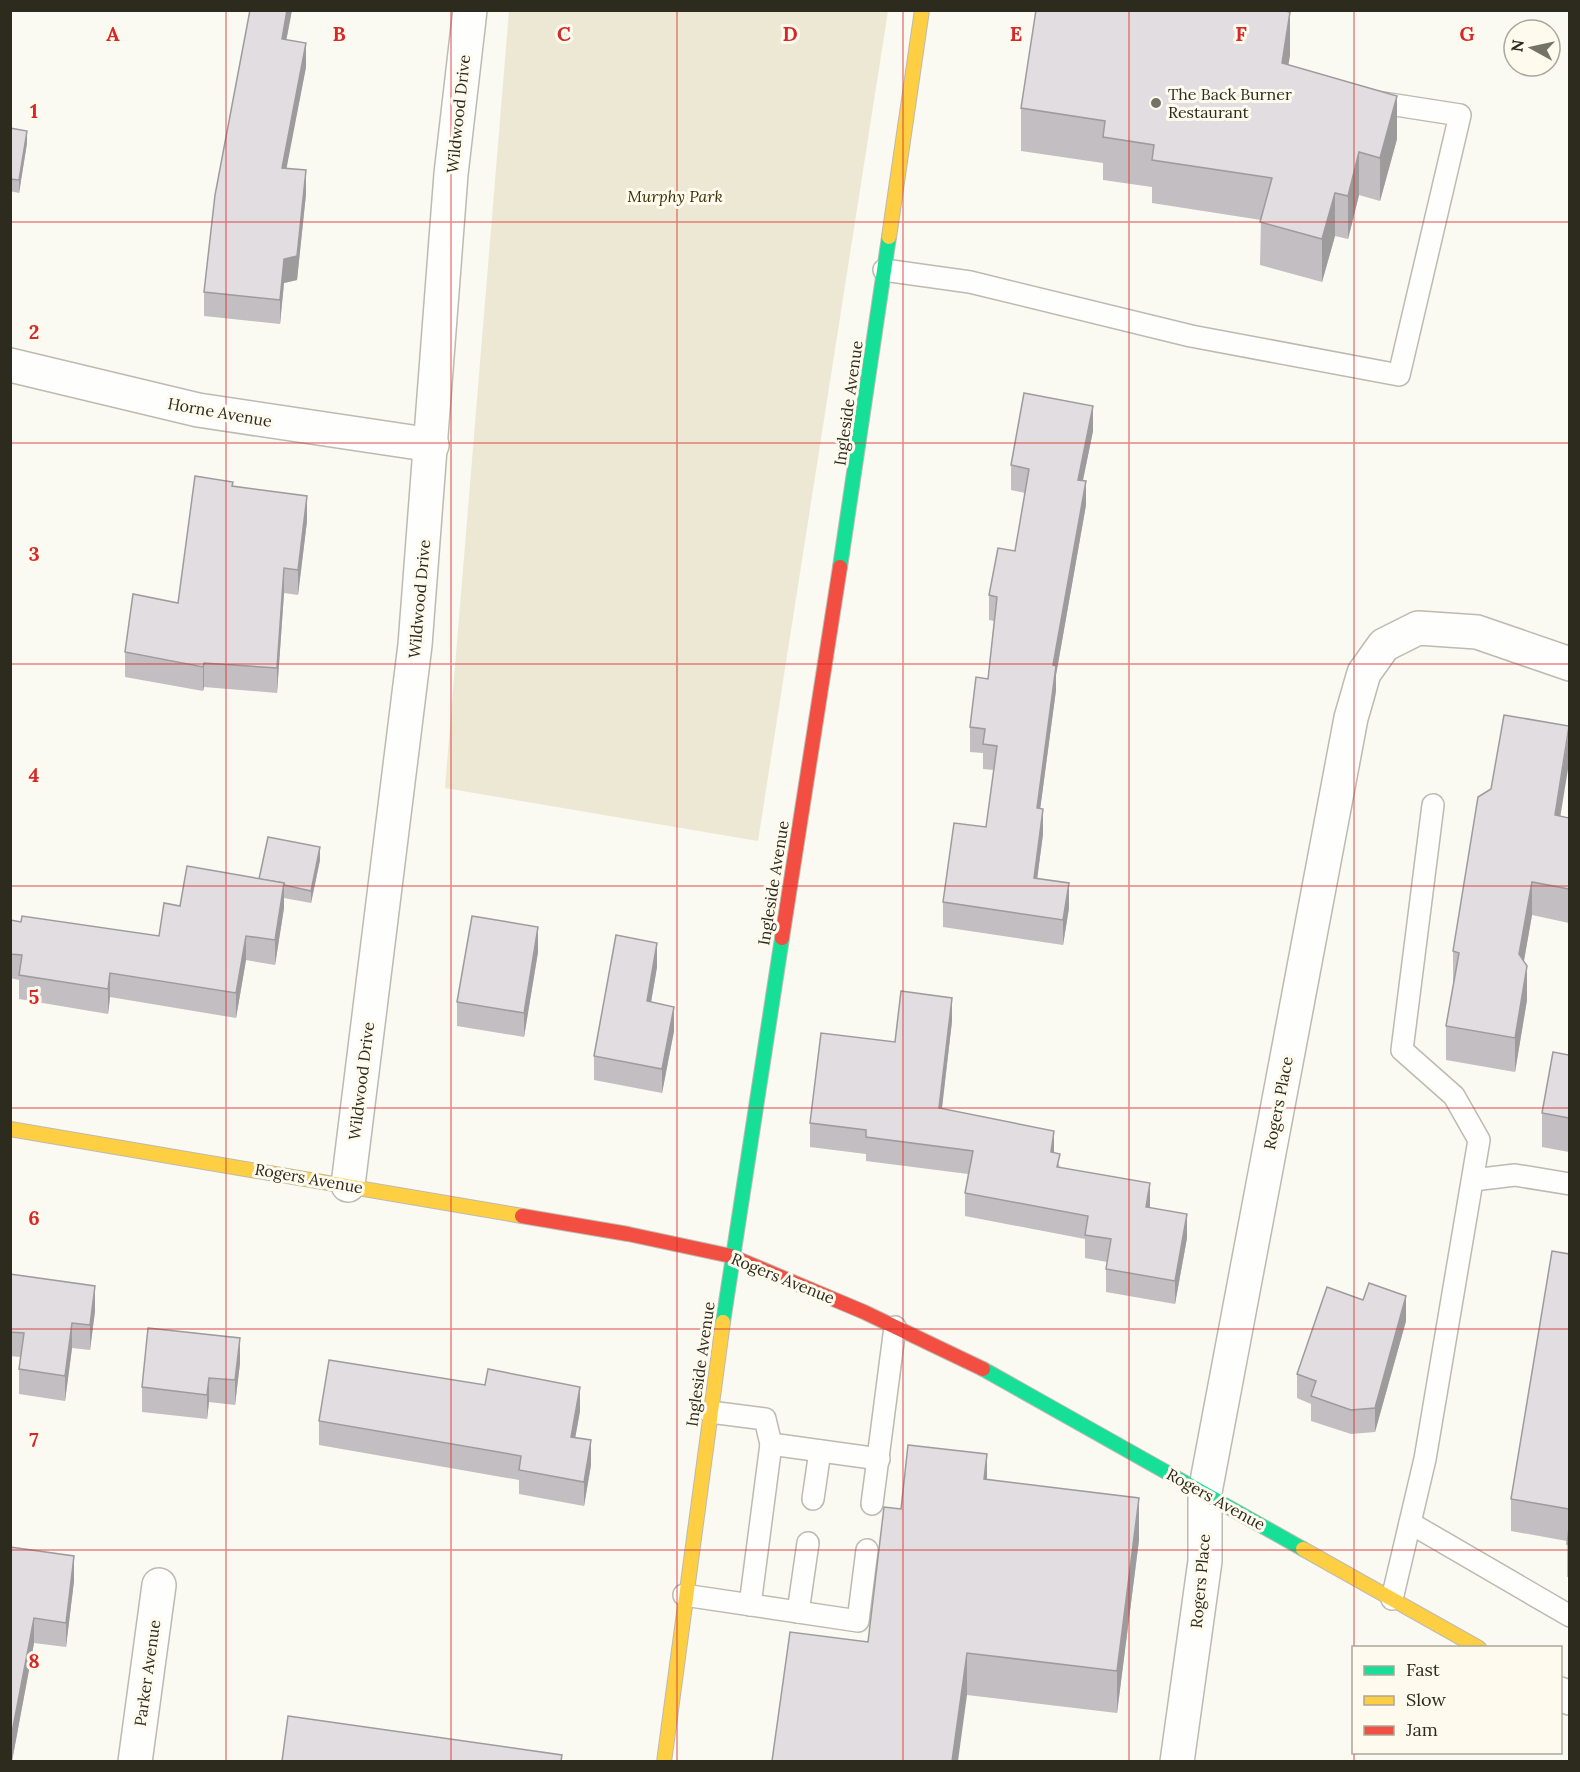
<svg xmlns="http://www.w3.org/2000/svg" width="1580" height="1772" viewBox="0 0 1580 1772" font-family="Lora,serif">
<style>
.green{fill:#ede8d3}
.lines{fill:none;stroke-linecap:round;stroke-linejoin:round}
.lane-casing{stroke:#bcbab1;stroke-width:24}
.street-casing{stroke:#bcbab1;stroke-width:36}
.fast-casing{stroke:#bcbab1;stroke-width:16}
.slow-casing{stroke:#bcbab1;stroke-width:16}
.jam-casing{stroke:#bcbab1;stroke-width:16}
.lane{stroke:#fefefd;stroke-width:21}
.street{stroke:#fefefd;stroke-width:33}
.fast{stroke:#16e098;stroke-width:14}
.slow{stroke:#ffcf43;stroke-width:14}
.jam{stroke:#f24e42;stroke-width:14}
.wall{fill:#c2bec1}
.shaded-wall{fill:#9e9b9d}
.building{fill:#e1dde0;stroke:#9e9b9d;stroke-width:1.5}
.grid{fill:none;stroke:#d62828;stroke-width:1.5;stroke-opacity:0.55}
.poi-dot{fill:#757268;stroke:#fefbee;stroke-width:2}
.labels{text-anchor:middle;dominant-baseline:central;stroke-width:6;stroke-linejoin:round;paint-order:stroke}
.poi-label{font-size:16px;fill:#2d2a1e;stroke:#fefbee;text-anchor:start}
.street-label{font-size:16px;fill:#2d2a1e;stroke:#fefbee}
.park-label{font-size:16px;font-style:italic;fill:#382e05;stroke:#fefbee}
.grid-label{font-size:20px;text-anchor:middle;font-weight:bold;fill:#d62828;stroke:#fefbee;stroke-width:6;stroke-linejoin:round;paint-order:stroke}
</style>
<rect width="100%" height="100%" fill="#faf9f2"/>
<path class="green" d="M 509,11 L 888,11 L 758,841 L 445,788 Z"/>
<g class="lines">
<defs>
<g id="lane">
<path d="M 884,270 L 970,282 L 1191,336 L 1399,375 L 1460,115 L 1370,101"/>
<path d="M 1473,1180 L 1515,1175 L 1570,1184"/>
<path d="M 710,1412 L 765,1419 L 771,1444"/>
<path d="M 813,1499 L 820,1451"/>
<path d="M 872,1504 L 895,1327"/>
<path d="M 1410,1523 L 1570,1616"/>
<path d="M 684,1595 L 858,1621 L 867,1550"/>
<path d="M 1392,1599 L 1425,1459 L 1479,1140 L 1454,1096 L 1402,1050 L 1433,805"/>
<path d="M 750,1605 L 771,1444 L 879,1459"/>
<path d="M 798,1612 L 808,1543"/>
</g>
<g id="street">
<path d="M 10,365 L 198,410 L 432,445"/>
<path d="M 348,1185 L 415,645 L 451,174 L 470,10"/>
<path d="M 1560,1694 L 1570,1698"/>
<path d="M 135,1762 L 159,1585"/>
<path d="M 1177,1762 L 1205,1561 L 1205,1492 L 1351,718 L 1364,673 L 1384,645 L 1418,628 L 1477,632 L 1570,664"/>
</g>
<g id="fast">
<path d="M 840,567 L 889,237"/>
<path d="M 723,1322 L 782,938"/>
<path d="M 983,1369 L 1303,1549"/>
</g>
<g id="slow">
<path d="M 889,237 L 922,10"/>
<path d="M 10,1129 L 522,1216"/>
<path d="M 1303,1549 L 1479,1648"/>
<path d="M 664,1762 L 723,1322"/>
</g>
<g id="jam">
<path d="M 782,938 L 840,567"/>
<path d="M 522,1216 L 628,1234 L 731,1256 L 864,1312 L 983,1369"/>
</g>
</defs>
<use href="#lane" class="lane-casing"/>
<use href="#street" class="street-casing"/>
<use href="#fast" class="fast-casing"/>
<use href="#slow" class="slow-casing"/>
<use href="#jam" class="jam-casing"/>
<use href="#lane" class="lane"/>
<use href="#street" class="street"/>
<use href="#fast" class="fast"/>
<use href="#slow" class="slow"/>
<use href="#jam" class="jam"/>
</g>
<g class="wall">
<path d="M 250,10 L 292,10 L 286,40 L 306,67 L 286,168 L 306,194 L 297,280 L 284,283 L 280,324 L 204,316 L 204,292 Z"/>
<path d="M 1290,55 L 1288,65 L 1397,139 L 1380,201 L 1359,195 L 1348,239 L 1335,236 L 1322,282 L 1260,265 L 1261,220 L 1152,203 L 1152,187 L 1103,180 L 1103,163 L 1021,151 L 1021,108 Z"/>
<path d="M 10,128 L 27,143 L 19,193 L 10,191 Z"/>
<path d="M 1093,431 L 1083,480 L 1086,505 L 1056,675 L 1056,690 L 1040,809 L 1043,834 L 1037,879 L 1069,908 L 1063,945 L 943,927 L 943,902 L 986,827 L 994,770 L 983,769 L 983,753 L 970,752 L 970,727 L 988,679 L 994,621 L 989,620 L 989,595 L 1015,551 L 1025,493 L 1011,490 L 1011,465 Z"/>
<path d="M 233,487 L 307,521 L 298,595 L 284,593 L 277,693 L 204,687 L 203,691 L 125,677 L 125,652 L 178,603 Z"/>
<path d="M 1561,816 L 1569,818 L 1569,923 L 1532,915 L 1524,961 L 1527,1000 L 1515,1072 L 1446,1060 L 1446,1026 L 1453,985 L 1453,951 Z"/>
<path d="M 320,860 L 311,903 L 284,898 L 284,908 L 275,965 L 246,960 L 236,1018 L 110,997 L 108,1014 L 19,999 L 19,980 L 10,978 L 10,920 L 21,922 L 159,936 L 180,906 L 259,879 Z"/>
<path d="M 538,952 L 524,1037 L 457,1026 L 457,1002 Z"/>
<path d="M 657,967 L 651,1002 L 674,1031 L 662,1093 L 594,1080 L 594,1056 Z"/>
<path d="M 952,1021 L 942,1109 L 1054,1152 L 1060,1167 L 1150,1208 L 1187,1238 L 1175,1304 L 1106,1292 L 1106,1269 L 1107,1262 L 1085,1258 L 1085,1239 L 965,1216 L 965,1193 L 968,1174 L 866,1161 L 866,1154 L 810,1147 L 810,1123 L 895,1042 Z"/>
<path d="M 1569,1055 L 1569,1152 L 1542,1147 L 1542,1113 Z"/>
<path d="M 1569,1254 L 1569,1577 L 1567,1577 L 1567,1541 L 1511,1531 L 1511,1499 Z"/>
<path d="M 10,1274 L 95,1311 L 90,1350 L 72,1348 L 65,1401 L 19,1394 L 19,1369 L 20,1357 L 10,1356 Z"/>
<path d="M 1406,1321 L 1375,1432 L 1351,1434 L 1311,1421 L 1311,1404 L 1297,1398 L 1297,1374 Z"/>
<path d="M 240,1363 L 235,1405 L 209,1402 L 207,1419 L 142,1412 L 142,1387 Z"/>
<path d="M 580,1411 L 575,1438 L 591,1465 L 584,1506 L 519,1494 L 519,1480 L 319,1445 L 319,1421 Z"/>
<path d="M 987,1479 L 1139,1540 L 1117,1713 L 967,1695 L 901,1509 Z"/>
<path d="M 10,1547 L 74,1581 L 66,1647 L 34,1643 L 12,1761 L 10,1761 Z"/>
</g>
<g class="shaded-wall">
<path d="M 287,10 L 292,10 L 282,63 L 282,39 Z"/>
<path d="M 1290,12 L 1290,55 L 1282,106 L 1282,63 Z"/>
<path d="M 306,43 L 306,67 L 282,192 L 282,168 Z"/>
<path d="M 1397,96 L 1397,139 L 1380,201 L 1380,158 Z"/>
<path d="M 27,131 L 27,143 L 19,193 L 19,180 Z"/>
<path d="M 1359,152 L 1359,195 L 1348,239 L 1348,196 Z"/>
<path d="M 306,170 L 306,194 L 297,280 L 284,283 L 280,324 L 280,300 L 284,259 Z"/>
<path d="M 1335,193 L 1335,236 L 1322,282 L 1322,239 Z"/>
<path d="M 1093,406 L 1093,431 L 1078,504 L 1078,480 Z"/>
<path d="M 1086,481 L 1086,505 L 1056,675 L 1056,690 L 1037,833 L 1037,808 L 1053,665 Z"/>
<path d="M 307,496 L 307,521 L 298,595 L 298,570 Z"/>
<path d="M 284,568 L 284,593 L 277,693 L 277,668 Z"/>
<path d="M 204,663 L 204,687 L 203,691 L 203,667 Z"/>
<path d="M 1569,730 L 1569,763 L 1555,849 L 1555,815 Z"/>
<path d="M 1043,809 L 1043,834 L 1034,903 L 1034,878 Z"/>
<path d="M 320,847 L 320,860 L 311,903 L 311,891 Z"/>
<path d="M 1532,882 L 1532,915 L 1519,988 L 1519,954 Z"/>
<path d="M 284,883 L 284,908 L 275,965 L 275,940 Z"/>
<path d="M 1069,883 L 1069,908 L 1063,945 L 1063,920 Z"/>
<path d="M 538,927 L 538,952 L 524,1037 L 524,1013 Z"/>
<path d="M 246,936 L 246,960 L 236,1018 L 236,993 Z"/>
<path d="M 657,943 L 657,967 L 647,1026 L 647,1001 Z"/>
<path d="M 1527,966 L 1527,1000 L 1515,1072 L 1515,1038 Z"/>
<path d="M 110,973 L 110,997 L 108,1014 L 108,989 Z"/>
<path d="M 952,998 L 952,1021 L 939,1132 L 939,1108 Z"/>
<path d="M 674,1007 L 674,1031 L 662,1093 L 662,1069 Z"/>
<path d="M 1054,1131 L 1054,1155 L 1051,1152 Z"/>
<path d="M 1150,1183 L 1150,1207 L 1146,1231 L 1146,1207 Z"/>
<path d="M 1187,1214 L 1187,1238 L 1175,1304 L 1175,1281 Z"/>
<path d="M 95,1286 L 95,1311 L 90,1350 L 90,1325 Z"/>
<path d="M 1406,1296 L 1406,1321 L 1375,1432 L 1375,1408 Z"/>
<path d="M 72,1323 L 72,1348 L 65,1401 L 65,1376 Z"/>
<path d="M 240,1338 L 240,1363 L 235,1405 L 235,1380 Z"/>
<path d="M 209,1378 L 209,1402 L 207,1419 L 207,1395 Z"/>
<path d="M 580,1387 L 580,1411 L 571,1461 L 571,1437 Z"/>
<path d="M 591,1440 L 591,1465 L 584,1506 L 584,1482 Z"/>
<path d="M 987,1454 L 987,1495 L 984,1479 Z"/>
<path d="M 1139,1498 L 1139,1540 L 1117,1713 L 1117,1671 Z"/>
<path d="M 74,1556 L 74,1581 L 66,1647 L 66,1623 Z"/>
<path d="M 34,1618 L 34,1643 L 12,1761 L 10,1761 L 10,1743 Z"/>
<path d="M 967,1653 L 967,1695 L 958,1761 L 952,1761 Z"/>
</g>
<g class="building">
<path d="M 250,10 L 287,10 L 282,39 L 306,43 L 282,168 L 306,170 L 297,256 L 284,259 L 280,300 L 204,292 L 215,195 Z"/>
<path d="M 1036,10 L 1280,10 L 1290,12 L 1282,63 L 1397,96 L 1380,158 L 1359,152 L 1348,196 L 1335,193 L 1322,239 L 1260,222 L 1272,178 L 1152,160 L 1154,145 L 1103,137 L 1105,121 L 1021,108 Z"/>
<path d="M 10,128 L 27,131 L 19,180 L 10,179 Z"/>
<path d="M 1024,393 L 1093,406 L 1078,480 L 1086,481 L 1053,665 L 1056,666 L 1037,808 L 1043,809 L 1034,878 L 1069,883 L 1063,920 L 943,902 L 954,823 L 986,827 L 997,746 L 983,744 L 985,729 L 970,727 L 976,677 L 988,679 L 997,597 L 989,595 L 998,548 L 1015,551 L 1029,469 L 1011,465 Z"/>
<path d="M 195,476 L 233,482 L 232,486 L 307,496 L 298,570 L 284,568 L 277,668 L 204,663 L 203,667 L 125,652 L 133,594 L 178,603 Z"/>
<path d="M 1504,715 L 1569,726 L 1555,815 L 1569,818 L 1569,889 L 1532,882 L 1519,954 L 1527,966 L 1515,1038 L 1446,1026 L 1459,953 L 1453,951 L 1478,797 L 1491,789 Z"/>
<path d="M 268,837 L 320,847 L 311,891 L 284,885 L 284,883 L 259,879 Z"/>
<path d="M 187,866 L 284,883 L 275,940 L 246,936 L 236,993 L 110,973 L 108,989 L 19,975 L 22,955 L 10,954 L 10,920 L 21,922 L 22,916 L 159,936 L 164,903 L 180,906 Z"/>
<path d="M 472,916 L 538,927 L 524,1013 L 457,1002 Z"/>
<path d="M 616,935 L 657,943 L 647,1001 L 674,1007 L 662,1069 L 594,1056 Z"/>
<path d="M 901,991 L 952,998 L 939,1108 L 1054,1131 L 1051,1152 L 1060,1154 L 1057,1167 L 1150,1183 L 1146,1207 L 1187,1214 L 1175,1281 L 1106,1269 L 1111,1239 L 1085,1235 L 1088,1216 L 965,1193 L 973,1151 L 866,1137 L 866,1130 L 810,1123 L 821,1033 L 895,1042 Z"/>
<path d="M 1553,1052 L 1569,1055 L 1569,1118 L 1542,1113 Z"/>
<path d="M 1552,1251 L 1569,1254 L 1569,1509 L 1511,1499 Z"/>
<path d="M 10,1274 L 95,1286 L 90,1325 L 72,1323 L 65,1376 L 19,1369 L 24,1333 L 10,1332 Z"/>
<path d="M 1369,1283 L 1406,1296 L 1375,1408 L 1351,1410 L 1311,1396 L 1316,1381 L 1297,1374 L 1327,1287 L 1363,1300 Z"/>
<path d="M 148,1328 L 240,1338 L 235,1380 L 209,1378 L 207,1395 L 142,1387 Z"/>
<path d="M 329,1360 L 485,1385 L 488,1369 L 580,1387 L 571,1437 L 591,1440 L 584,1482 L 519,1470 L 521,1456 L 319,1421 Z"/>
<path d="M 908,1445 L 987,1454 L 984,1479 L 1139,1498 L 1117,1671 L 967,1653 L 952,1761 L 772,1761 L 790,1632 L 868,1642 L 884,1507 L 901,1509 Z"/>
<path d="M 1569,1528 L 1569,1544 L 1567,1544 Z"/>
<path d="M 10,1547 L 74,1556 L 66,1623 L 34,1618 L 10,1743 Z"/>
<path d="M 288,1716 L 562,1755 L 561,1761 L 282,1761 Z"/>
</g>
<path class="grid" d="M 226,10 L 226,1762M 451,10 L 451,1762M 677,10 L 677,1762M 903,10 L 903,1762M 1129,10 L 1129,1762M 1354,10 L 1354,1648M 10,222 L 1570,222M 10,443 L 1570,443M 10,664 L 1570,664M 10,886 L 1570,886M 10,1108 L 1570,1108M 10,1329 L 1570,1329M 10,1550 L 1570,1550M 1354,1752 L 1354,1762"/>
<circle class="poi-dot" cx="1156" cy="103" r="6"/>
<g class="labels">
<g class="poi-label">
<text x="1168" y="94">The Back Burner<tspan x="1168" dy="18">Restaurant</tspan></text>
</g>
<g class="street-label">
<text transform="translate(458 114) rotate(-84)">Wildwood Drive</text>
<text transform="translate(848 403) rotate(-82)">Ingleside Avenue</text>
<text transform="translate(220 412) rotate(10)">Horne Avenue</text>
<text transform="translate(419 599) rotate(-85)">Wildwood Drive</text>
<text transform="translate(773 883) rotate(-81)">Ingleside Avenue</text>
<text transform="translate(361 1081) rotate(-83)">Wildwood Drive</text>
<text transform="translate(1278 1103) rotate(-79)">Rogers Place</text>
<text transform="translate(309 1178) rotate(10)">Rogers Avenue</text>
<text transform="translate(783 1278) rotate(22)">Rogers Avenue</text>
<text transform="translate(700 1364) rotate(-82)">Ingleside Avenue</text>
<text transform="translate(1216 1499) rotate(29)">Rogers Avenue</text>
<text transform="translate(1200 1581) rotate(-85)">Rogers Place</text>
<text transform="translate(147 1673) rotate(-82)">Parker Avenue</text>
</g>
<g class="park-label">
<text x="675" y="196">Murphy Park</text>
</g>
</g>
<g class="grid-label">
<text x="113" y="41">A</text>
<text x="339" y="41">B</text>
<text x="564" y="41">C</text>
<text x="790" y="41">D</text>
<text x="1016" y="41">E</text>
<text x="1241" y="41">F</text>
<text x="1467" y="41">G</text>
<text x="34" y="118">1</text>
<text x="34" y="339">2</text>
<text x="34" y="561">3</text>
<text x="34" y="782">4</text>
<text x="34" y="1004">5</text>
<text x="34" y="1225">6</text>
<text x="34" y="1447">7</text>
<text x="34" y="1668">8</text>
</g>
<rect width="1580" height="1772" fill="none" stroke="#2d2a1e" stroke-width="24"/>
<rect x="1352" y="1646" width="210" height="108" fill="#fefbee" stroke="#aaa79b" stroke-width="1.5"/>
<rect x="1364" y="1666" width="30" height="9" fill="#16e098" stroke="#aaa79b" stroke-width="1.5"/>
<text x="1406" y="1676" font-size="18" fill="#2d2a1e">Fast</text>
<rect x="1364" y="1696" width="30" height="9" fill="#ffcf43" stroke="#aaa79b" stroke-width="1.5"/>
<text x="1406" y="1706" font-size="18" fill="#2d2a1e">Slow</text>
<rect x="1364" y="1726" width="30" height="9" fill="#f24e42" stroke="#aaa79b" stroke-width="1.5"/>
<text x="1406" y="1736" font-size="18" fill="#2d2a1e">Jam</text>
<g transform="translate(1532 48) rotate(278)"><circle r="28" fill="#fefbee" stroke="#aaa79b" stroke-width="1.5"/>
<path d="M0-4.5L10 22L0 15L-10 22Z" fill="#757268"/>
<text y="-9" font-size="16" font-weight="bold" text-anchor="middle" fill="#2d2a1e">N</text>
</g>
</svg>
